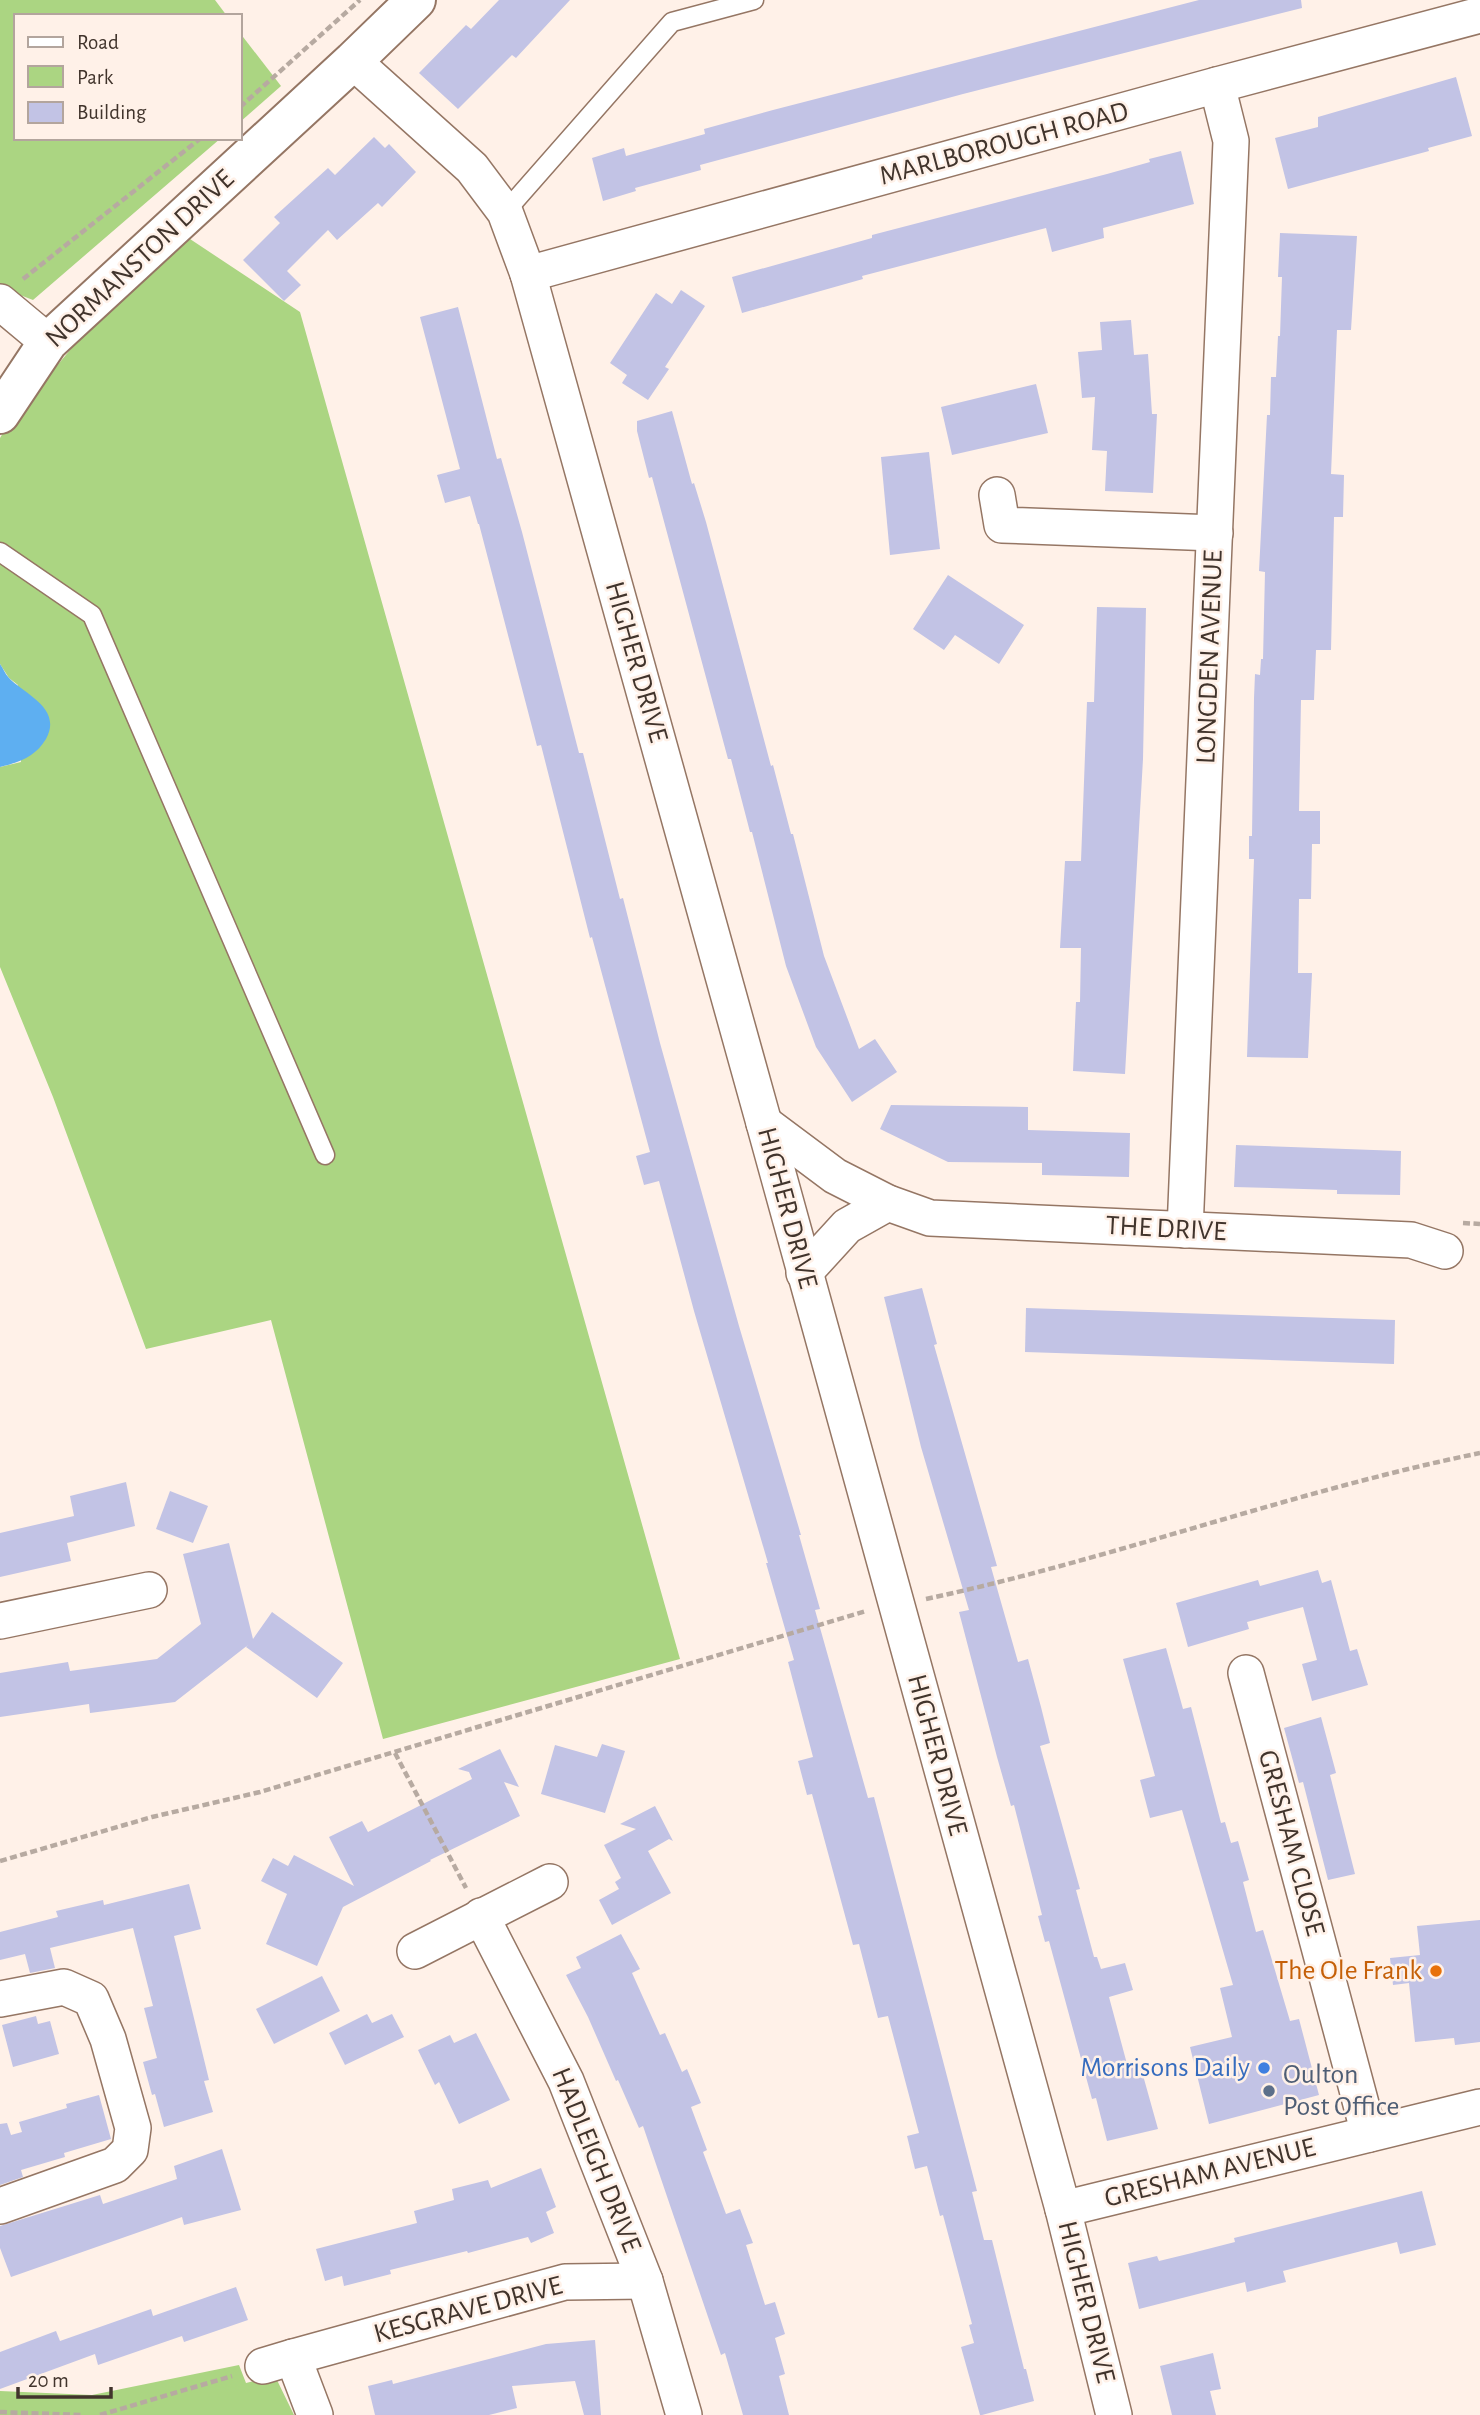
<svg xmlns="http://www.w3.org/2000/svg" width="1480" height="2415" viewBox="0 0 1480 2415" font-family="'Alegreya Sans',sans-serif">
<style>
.green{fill:#abd582}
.water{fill:#5eaff1}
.building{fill:#c2c3e5}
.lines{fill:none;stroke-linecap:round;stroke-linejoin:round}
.lane-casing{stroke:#957664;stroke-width:21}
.street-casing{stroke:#957664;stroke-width:38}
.highway-casing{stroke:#957664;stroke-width:42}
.path{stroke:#b7aaa1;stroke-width:4.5;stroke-dasharray:7 3.5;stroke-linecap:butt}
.lane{stroke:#fff;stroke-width:18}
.street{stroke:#fff;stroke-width:35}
.highway{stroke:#fff;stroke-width:38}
.food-dot{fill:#e8710a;stroke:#fff1e8;stroke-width:2.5}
.shop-dot{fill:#3f7fe0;stroke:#fff1e8;stroke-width:2.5}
.service-dot{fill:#5c6f8a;stroke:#fff1e8;stroke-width:2.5}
.labels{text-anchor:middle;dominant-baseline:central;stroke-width:5;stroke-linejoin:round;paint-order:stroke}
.street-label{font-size:28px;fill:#41342c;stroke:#fff1e8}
.food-label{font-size:28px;fill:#c56008;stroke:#fff1e8;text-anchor:end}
.shop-label{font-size:28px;fill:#366cbe;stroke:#fff1e8;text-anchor:end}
.service-label{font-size:28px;fill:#4e5e75;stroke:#fff1e8;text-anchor:start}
</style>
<rect width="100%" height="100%" fill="#fff1e8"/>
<g class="green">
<path d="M 0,0 L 215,0 L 227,16 L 16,16 L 16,138 L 221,138 L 33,300 L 2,288 L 0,290 Z"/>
<path d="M 240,33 L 281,86 L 240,122 Z"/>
<path d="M 190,239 L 300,312 L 680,1659 L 383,1739 L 271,1320 L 146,1349 L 53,1097 L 0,967 L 0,767 L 21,762 L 18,685 L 9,678 L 0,664 L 0,438 L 7,426 L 75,344 Z"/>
<path d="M 239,2365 L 246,2383 L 275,2376 L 294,2415 L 0,2415 L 0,2391 L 92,2395 Z"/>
</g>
<path class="water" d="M 0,664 C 3,668 5,674 9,678 C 24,694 63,708 46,739 C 35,757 20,762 0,767 Z"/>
<g class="building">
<path d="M 499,0 L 570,0 L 516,58 L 512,55 L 458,109 L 419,73 L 466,25 L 471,29 Z"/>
<path d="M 1199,0 L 1301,0 L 1302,8 L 963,94 L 700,165 L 701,170 L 635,188 L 636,191 L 603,201 L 592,158 L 624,148 L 626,156 L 705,134 L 704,129 L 773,110 Z"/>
<path d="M 1456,77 L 1472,136 L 1428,148 L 1429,151 L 1288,189 L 1275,138 L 1318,127 L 1318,117 Z"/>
<path d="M 374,137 L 385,148 L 389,144 L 416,172 L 382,207 L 378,203 L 337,240 L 328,230 L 287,271 L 301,285 L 284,301 L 243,260 L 280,223 L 274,217 L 328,168 L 335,175 Z"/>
<path d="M 1181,151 L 1194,204 L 1103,228 L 1104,238 L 1052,252 L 1046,228 L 862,276 L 863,279 L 742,313 L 732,277 L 872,238 L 872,235 L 1107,174 L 1150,162 L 1149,159 Z"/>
<path d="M 1280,233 L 1357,236 L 1351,330 L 1337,330 L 1331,474 L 1344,475 L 1343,517 L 1334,517 L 1331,650 L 1316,650 L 1314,700 L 1301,700 L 1299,811 L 1320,811 L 1320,844 L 1312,844 L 1311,899 L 1299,899 L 1298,973 L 1312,973 L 1308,1058 L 1247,1057 L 1254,859 L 1249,859 L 1249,836 L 1252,836 L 1254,698 L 1255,674 L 1260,675 L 1261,659 L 1263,659 L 1265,572 L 1259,571 L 1267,415 L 1270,415 L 1271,377 L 1276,377 L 1278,336 L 1280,336 L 1282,277 L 1278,277 Z"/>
<path d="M 681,290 L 705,306 L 665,367 L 669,369 L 648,400 L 622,383 L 627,375 L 610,363 L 656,293 L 672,304 Z"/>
<path d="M 458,307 L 497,459 L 501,458 L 522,532 L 579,753 L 583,753 L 620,899 L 623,898 L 660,1043 L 739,1326 L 801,1535 L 799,1535 L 820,1609 L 815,1610 L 868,1798 L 874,1797 L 977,2191 L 972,2192 L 984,2240 L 992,2240 L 1024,2369 L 1026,2369 L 1034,2401 L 982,2415 L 980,2415 L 961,2347 L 974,2343 L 969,2325 L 972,2324 L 943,2215 L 940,2216 L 927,2166 L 915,2169 L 907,2136 L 919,2133 L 888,2016 L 878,2018 L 859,1944 L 853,1945 L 812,1794 L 807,1795 L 798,1761 L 813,1757 L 788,1662 L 794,1660 L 766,1563 L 768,1563 L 694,1311 L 659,1181 L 644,1185 L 636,1156 L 650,1152 L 592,937 L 590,938 L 541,745 L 537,746 L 479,524 L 478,524 L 470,496 L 445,503 L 437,475 L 460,469 L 420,317 Z"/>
<path d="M 1131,320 L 1134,355 L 1148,354 L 1152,414 L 1157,414 L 1153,493 L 1105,491 L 1107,451 L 1092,450 L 1095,397 L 1082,398 L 1078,352 L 1102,350 L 1100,322 Z"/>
<path d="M 1036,384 L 1048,433 L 952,455 L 941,407 Z"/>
<path d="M 672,411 L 692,484 L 694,483 L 706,522 L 771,766 L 773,765 L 791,834 L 793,834 L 824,956 L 859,1049 L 875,1039 L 897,1072 L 852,1102 L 816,1047 L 786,966 L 752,832 L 750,832 L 731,759 L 728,759 L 652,477 L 649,478 L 637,431 L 637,421 Z"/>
<path d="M 929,452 L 940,549 L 890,555 L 881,457 Z"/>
<path d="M 948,575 L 1024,625 L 999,664 L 955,635 L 944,650 L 913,629 Z"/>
<path d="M 1097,607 L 1146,608 L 1143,759 L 1125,1074 L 1073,1071 L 1076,1002 L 1080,1002 L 1081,948 L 1060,948 L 1065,861 L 1081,861 L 1087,702 L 1094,702 Z"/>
<path d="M 891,1105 L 1028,1107 L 1028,1130 L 1130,1133 L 1129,1177 L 1042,1175 L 1042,1163 L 948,1162 L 880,1129 Z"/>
<path d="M 1236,1145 L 1401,1151 L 1400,1195 L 1337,1194 L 1337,1190 L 1234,1187 Z"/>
<path d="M 922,1288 L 937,1344 L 934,1345 L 997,1566 L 991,1567 L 1018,1662 L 1028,1659 L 1041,1707 L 1050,1743 L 1040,1746 L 1080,1889 L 1076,1890 L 1094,1957 L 1097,1957 L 1101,1969 L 1125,1963 L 1133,1990 L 1109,1997 L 1127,2064 L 1139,2061 L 1158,2129 L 1107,2141 L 1096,2098 L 1092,2099 L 1049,1941 L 1045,1942 L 1038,1916 L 1042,1915 L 1014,1805 L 1011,1806 L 997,1757 L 959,1612 L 969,1610 L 921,1447 L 884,1297 Z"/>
<path d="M 1026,1308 L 1395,1320 L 1394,1364 L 1025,1352 Z"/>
<path d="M 126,1482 L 135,1526 L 67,1543 L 71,1561 L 0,1577 L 0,1533 L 74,1516 L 70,1496 Z"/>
<path d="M 170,1491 L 208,1506 L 193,1543 L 156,1529 Z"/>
<path d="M 229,1543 L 253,1639 L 272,1612 L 343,1663 L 317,1698 L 246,1647 L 248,1645 L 175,1702 L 90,1713 L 89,1704 L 0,1717 L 0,1673 L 68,1662 L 70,1671 L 157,1659 L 171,1648 L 201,1624 L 183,1554 Z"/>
<path d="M 1318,1570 L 1322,1583 L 1331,1580 L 1350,1651 L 1357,1649 L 1368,1685 L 1312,1701 L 1302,1664 L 1317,1660 L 1303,1607 L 1247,1622 L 1249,1629 L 1188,1647 L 1176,1603 L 1258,1580 L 1260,1586 Z"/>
<path d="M 1166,1648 L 1183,1709 L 1191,1707 L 1221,1823 L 1225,1822 L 1231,1843 L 1238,1841 L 1249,1880 L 1243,1882 L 1256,1932 L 1263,1930 L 1290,2021 L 1299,2019 L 1319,2095 L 1209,2124 L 1190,2047 L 1232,2037 L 1220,1988 L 1233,1985 L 1182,1810 L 1150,1818 L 1140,1780 L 1155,1776 L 1123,1659 Z"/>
<path d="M 1321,1717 L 1335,1769 L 1336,1773 L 1330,1775 L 1355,1874 L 1328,1880 L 1303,1782 L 1299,1783 L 1284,1728 Z"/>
<path d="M 602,1744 L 625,1751 L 605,1813 L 541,1794 L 555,1745 L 597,1757 Z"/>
<path d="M 500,1749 L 519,1787 L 504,1782 L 520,1816 L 430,1860 L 431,1861 L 343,1907 L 317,1966 L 266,1944 L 287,1894 L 261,1881 L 273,1858 L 288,1866 L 294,1855 L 354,1886 L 329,1837 L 362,1821 L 368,1832 L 472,1779 L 469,1772 L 458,1769 Z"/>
<path d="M 655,1806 L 673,1841 L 669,1839 L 648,1851 L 671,1893 L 612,1925 L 599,1900 L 619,1889 L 615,1882 L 621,1878 L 604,1845 L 636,1829 L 620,1824 Z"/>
<path d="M 189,1884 L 201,1929 L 174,1936 L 209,2080 L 204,2081 L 213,2112 L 164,2127 L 155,2094 L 152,2095 L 143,2062 L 157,2058 L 144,2008 L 153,2006 L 133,1928 L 50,1948 L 55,1968 L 30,1973 L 25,1954 L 0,1960 L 0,1932 L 58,1917 L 56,1911 L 103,1900 L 104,1905 Z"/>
<path d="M 1480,1920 L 1480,2042 L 1455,2045 L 1454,2038 L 1415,2042 L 1409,1983 L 1393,1985 L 1390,1958 L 1420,1955 L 1417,1926 Z"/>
<path d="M 621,1934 L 640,1969 L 632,1973 L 660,2035 L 665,2033 L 682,2072 L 687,2069 L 701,2103 L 691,2107 L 707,2150 L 703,2152 L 726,2214 L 740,2209 L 753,2243 L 746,2245 L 765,2305 L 775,2302 L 785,2334 L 775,2338 L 785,2374 L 779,2376 L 789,2415 L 743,2415 L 725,2353 L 721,2355 L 643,2126 L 639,2128 L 618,2080 L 616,2081 L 588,2017 L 566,1975 L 581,1968 L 576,1957 Z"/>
<path d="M 322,1976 L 340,2011 L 274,2044 L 256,2009 Z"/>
<path d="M 367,2014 L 372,2023 L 392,2014 L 404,2037 L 345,2065 L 329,2033 Z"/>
<path d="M 36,2016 L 38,2024 L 50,2021 L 59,2054 L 13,2067 L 2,2025 Z"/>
<path d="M 476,2033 L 510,2100 L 459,2124 L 439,2082 L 435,2085 L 418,2050 L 450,2035 L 454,2043 Z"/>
<path d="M 99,2095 L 111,2139 L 64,2153 L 65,2157 L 21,2170 L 23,2177 L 0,2185 L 0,2124 L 7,2123 L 11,2135 L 22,2132 L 19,2122 L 67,2108 L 66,2104 Z"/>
<path d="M 222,2149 L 241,2210 L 184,2225 L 182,2217 L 11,2277 L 0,2248 L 0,2226 L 100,2195 L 103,2204 L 177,2179 L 174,2166 Z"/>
<path d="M 541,2168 L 556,2207 L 546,2212 L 554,2233 L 531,2243 L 528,2237 L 468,2253 L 467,2251 L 390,2270 L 391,2274 L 344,2286 L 342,2276 L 325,2281 L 316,2249 L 417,2223 L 414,2211 L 454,2200 L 452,2189 L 488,2180 L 491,2188 Z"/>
<path d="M 1422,2191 L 1436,2245 L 1400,2254 L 1397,2242 L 1283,2271 L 1286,2282 L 1247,2292 L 1245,2282 L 1139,2309 L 1128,2263 L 1157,2256 L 1159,2261 L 1192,2253 L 1235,2242 L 1234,2238 Z"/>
<path d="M 236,2287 L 248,2320 L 184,2342 L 182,2336 L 98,2365 L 95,2354 L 0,2389 L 0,2352 L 56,2331 L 60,2341 L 151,2309 L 153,2316 Z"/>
<path d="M 595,2340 L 601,2415 L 584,2415 L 575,2381 L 512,2386 L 517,2408 L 489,2415 L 375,2415 L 368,2386 L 392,2380 L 393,2384 L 546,2344 Z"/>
<path d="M 1213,2353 L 1221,2389 L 1210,2391 L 1216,2415 L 1172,2415 L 1160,2366 Z"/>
</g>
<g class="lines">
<defs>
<g id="lane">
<path d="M 505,212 L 672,22 L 754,0"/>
<path d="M 0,552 L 92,615 L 325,1155"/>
</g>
<g id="street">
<path d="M 353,61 L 472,168 L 505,212 L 528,274 L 764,1123 L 1063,2209 L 1114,2415"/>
<path d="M 528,274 L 1217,85 L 1480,15"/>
<path d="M 0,302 L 48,342"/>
<path d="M 997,495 L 1002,525 L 1215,533"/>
<path d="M 764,1123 L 835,1176 L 888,1203 L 930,1218 L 1411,1240 L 1445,1251"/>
<path d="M 1185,1230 L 1231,141 L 1217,85"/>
<path d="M 804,1273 L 847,1226 L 888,1203"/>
<path d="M 0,1621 L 149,1590"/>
<path d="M 1246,1673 L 1369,2134"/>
<path d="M 481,1916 L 566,2081 L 645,2281 L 684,2415"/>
<path d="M 415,1951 L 550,1882"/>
<path d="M 0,1999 L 64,1987 L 91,1999 L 108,2039 L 133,2128 L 130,2150 L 115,2165 L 0,2206"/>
<path d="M 1063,2209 L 1480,2107"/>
<path d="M 263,2366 L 293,2357"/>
<path d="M 315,2415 L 293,2357 L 565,2282 L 645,2281"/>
</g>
<path id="highway" d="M 0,414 L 48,342 L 353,61 L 416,0"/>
</defs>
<use href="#lane" class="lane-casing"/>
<use href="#street" class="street-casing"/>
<use href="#highway" class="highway-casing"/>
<g class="path">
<path d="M 240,107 L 360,0"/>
<path d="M 23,279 L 201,138"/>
<path d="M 1463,1223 L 1480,1224"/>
<path d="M 926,1599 C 1113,1559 1293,1491 1480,1453"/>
<path d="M 395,1753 L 466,1888"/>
<path d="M 0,1861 L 152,1817 L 260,1792 L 866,1611"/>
<path d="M 0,2412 L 82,2415"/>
<path d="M 100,2415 L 232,2376"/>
</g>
<use href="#lane" class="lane"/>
<use href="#street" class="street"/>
<use href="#highway" class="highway"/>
</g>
<circle class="food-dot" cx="1436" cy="1971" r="7"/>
<circle class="shop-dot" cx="1264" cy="2068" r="7"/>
<circle class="service-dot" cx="1269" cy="2091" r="7"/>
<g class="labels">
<g class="street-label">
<text transform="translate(1004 144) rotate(-15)">MARLBOROUGH ROAD</text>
<text transform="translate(140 259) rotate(-43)">NORMANSTON DRIVE</text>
<text transform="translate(1210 657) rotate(-88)">LONGDEN AVENUE</text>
<text transform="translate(636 662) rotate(74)">HIGHER DRIVE</text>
<text transform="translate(787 1208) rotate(75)">HIGHER DRIVE</text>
<text transform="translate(1166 1229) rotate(3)">THE DRIVE</text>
<text transform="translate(937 1755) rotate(75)">HIGHER DRIVE</text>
<text transform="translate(1291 1843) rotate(75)">GRESHAM CLOSE</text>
<text transform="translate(596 2160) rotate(68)">HADLEIGH DRIVE</text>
<text transform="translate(1210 2173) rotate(-14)">GRESHAM AVENUE</text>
<text transform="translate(1086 2302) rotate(76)">HIGHER DRIVE</text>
<text transform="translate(468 2310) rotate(-15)">KESGRAVE DRIVE</text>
</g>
<g class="food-label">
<text x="1422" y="1971">The Ole Frank</text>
</g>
<g class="shop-label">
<text x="1250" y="2068">Morrisons Daily</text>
</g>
<g class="service-label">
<text x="1283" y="2075">Oulton<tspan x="1283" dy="32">Post Office</tspan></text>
</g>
</g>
<rect x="14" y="14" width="228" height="126" fill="#fff1e8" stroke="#b3a59d" stroke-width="2"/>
<rect x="28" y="37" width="35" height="10" fill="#ffffff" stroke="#b3a59d" stroke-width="2"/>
<text x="77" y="49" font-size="21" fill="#41342c">Road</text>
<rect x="28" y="66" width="35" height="21" fill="#abd582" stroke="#b3a59d" stroke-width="2"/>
<text x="77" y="84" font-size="21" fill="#41342c">Park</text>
<rect x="28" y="102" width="35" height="21" fill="#c2c3e5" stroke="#b3a59d" stroke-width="2"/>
<text x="77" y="119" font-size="21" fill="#41342c">Building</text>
<path d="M18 2387v10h93v-10" fill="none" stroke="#41342c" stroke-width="3.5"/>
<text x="28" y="2387" font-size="21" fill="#41342c" stroke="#fff1e8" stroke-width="5" paint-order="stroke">20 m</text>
</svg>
